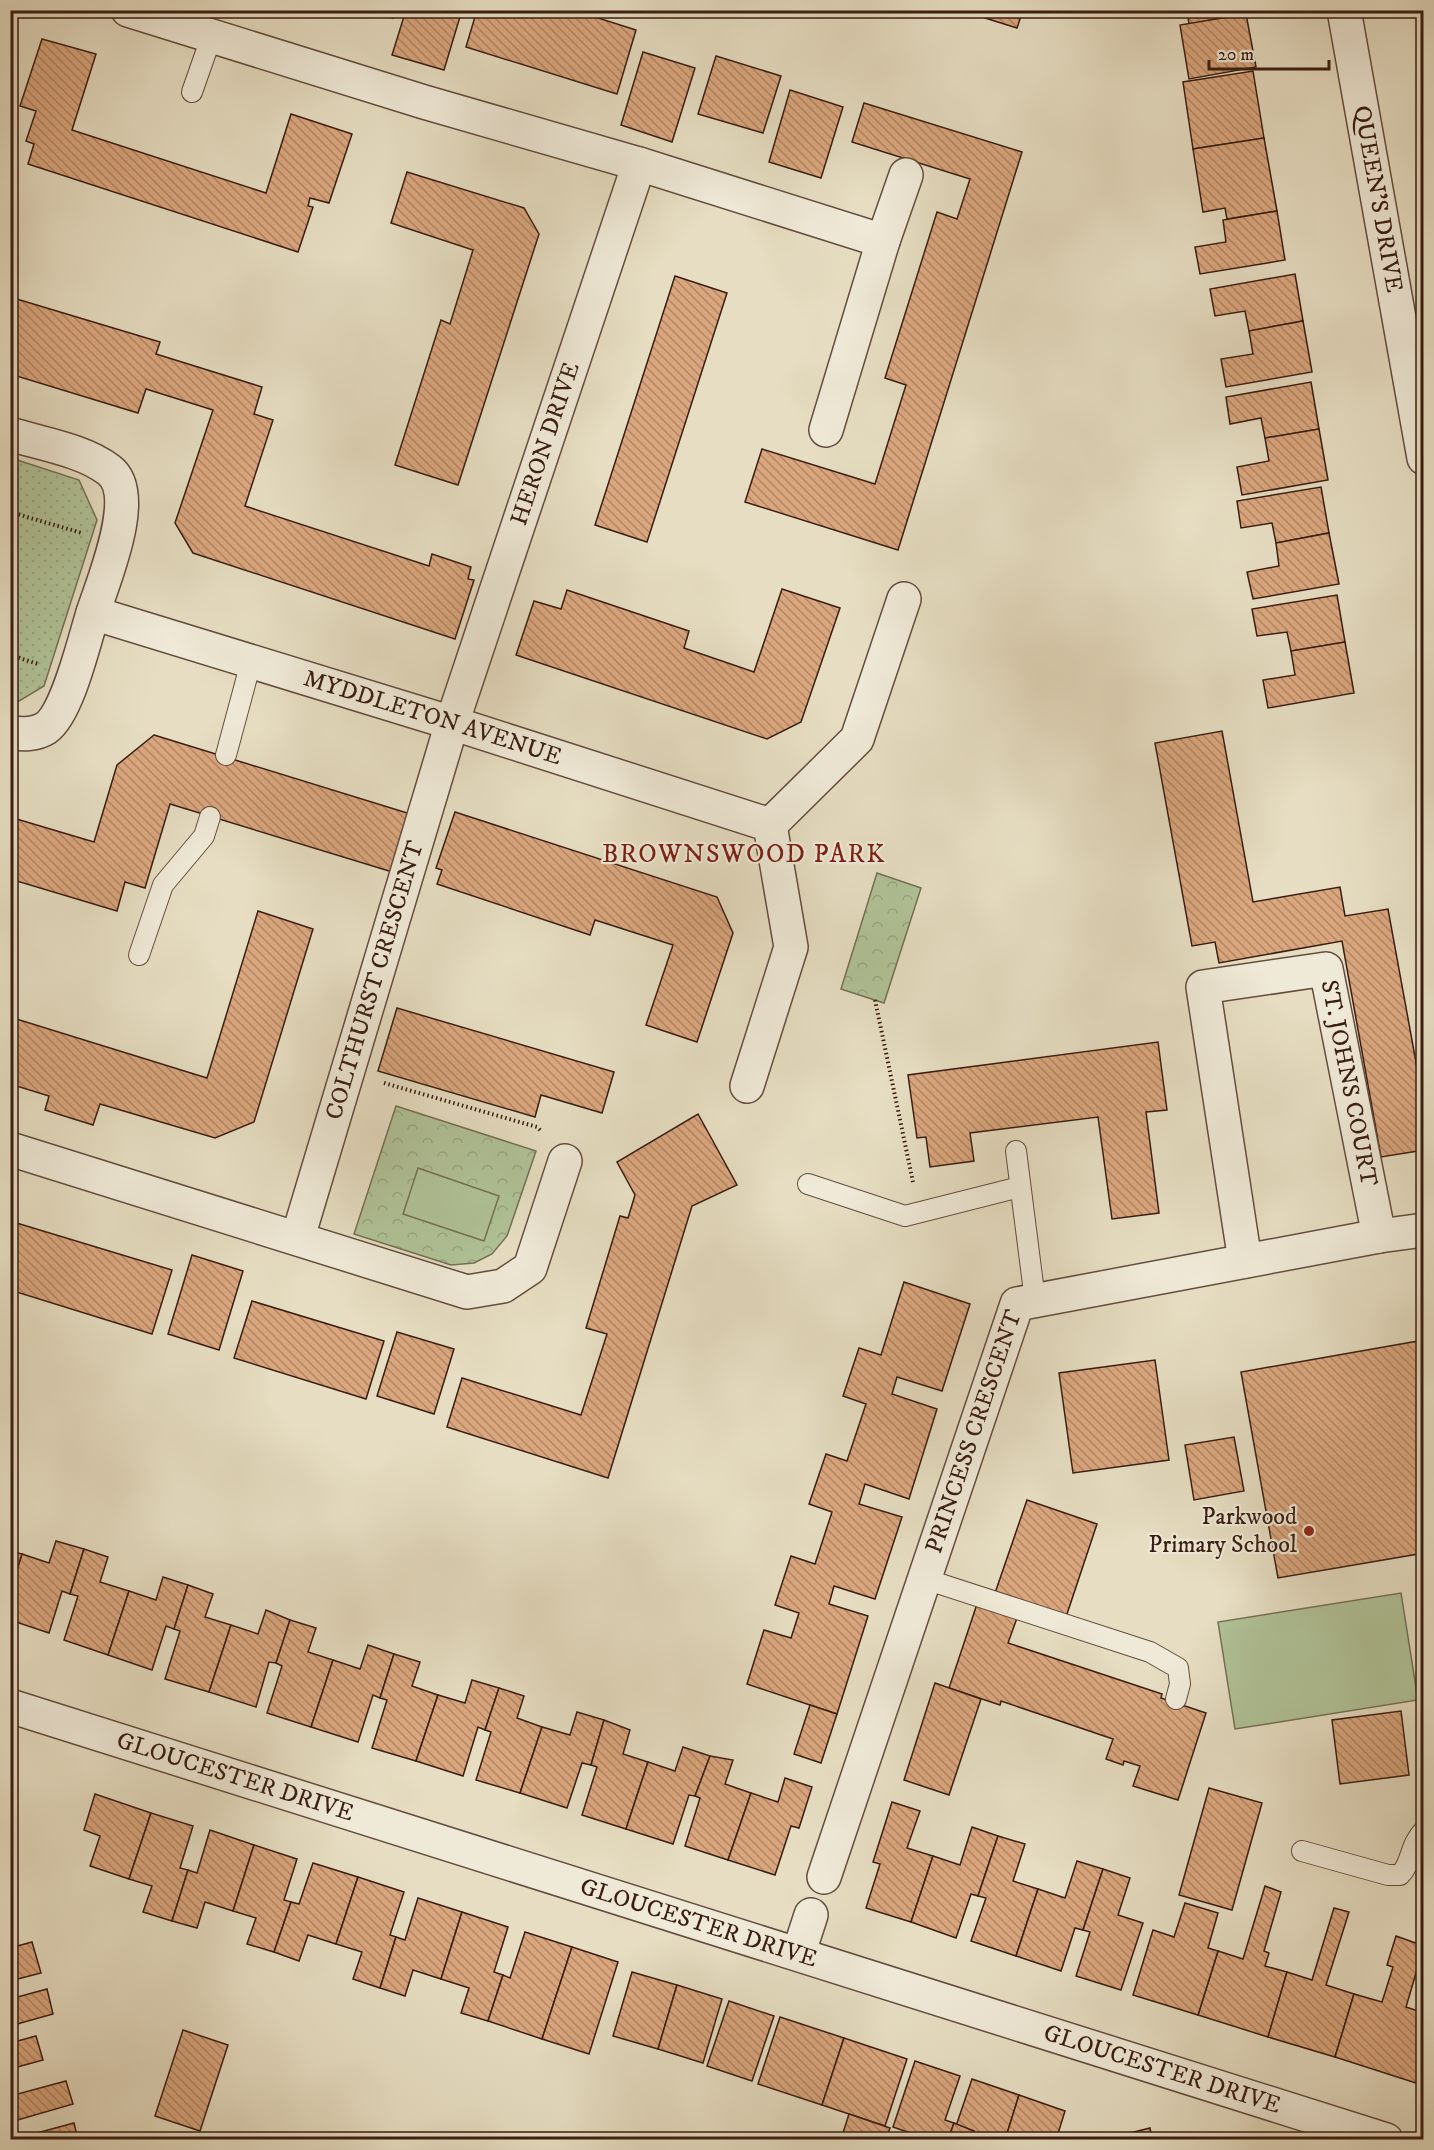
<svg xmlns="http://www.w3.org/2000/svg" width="1434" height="2150" viewBox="0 0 1434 2150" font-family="'IM FELL DW Pica',serif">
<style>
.park{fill:url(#park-crowns);stroke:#747054;stroke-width:1.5}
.garden{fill:url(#garden-dots);stroke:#747054;stroke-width:1.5}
.pitch{fill:#b0c297;stroke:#747054;stroke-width:1.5}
.building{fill:url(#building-back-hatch);stroke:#391d12;stroke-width:1.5}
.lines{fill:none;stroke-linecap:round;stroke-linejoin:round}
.service-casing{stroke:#644d3e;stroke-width:22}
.minor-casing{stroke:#644d3e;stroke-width:36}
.path{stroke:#391d12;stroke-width:4;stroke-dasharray:1.5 3;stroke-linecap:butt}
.service{stroke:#efe9d7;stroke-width:20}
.minor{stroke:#efe9d7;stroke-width:33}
.poi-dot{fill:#8f2418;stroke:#efe9d7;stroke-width:2}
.labels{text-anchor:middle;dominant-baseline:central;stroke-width:4.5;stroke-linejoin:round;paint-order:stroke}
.street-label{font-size:24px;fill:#391d12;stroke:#efe9d7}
.poi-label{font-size:24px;fill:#391d12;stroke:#efe9d7;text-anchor:end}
.neighbourhood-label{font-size:26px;letter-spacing:1.5px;fill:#7a1f14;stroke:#efe9d7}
</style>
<defs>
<pattern id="park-crowns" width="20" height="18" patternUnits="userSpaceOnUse" patternTransform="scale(1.5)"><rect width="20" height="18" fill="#b0c297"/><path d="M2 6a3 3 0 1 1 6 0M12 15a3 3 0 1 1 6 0" fill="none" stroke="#98a681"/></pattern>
<pattern id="garden-dots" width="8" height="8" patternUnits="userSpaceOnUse" patternTransform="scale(1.5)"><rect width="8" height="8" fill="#b0c297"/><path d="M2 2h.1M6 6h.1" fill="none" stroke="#98a681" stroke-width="1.8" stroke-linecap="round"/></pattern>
<pattern id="building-back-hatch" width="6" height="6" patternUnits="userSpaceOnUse" patternTransform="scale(1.5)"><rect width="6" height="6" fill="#daa67e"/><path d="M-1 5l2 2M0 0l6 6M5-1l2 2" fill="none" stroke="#b28766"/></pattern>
</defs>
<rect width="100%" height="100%" fill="#e6ddc2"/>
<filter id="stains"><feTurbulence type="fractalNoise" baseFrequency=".00333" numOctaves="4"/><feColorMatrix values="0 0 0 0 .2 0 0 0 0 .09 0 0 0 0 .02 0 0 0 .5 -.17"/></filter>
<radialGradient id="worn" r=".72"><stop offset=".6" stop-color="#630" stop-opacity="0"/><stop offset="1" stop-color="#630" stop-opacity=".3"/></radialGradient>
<g class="park">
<path d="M 877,873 L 921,888 L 884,1003 L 841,989 Z"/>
<path d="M 396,1106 L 536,1151 L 507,1236 L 492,1254 L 474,1263 L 451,1265 L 354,1234 Z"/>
</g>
<path class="garden" d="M 11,458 L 79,480 L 97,520 L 44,686 L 11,706 Z"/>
<g class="pitch">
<path d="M 418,1168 L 499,1196 L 484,1241 L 403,1214 Z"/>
<path d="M 1401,1593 L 1418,1700 L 1235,1729 L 1218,1622 Z"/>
</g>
<g class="building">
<path d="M 368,10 L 395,10 L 393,18 Z"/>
<path d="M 406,10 L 462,10 L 444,70 L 392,55 Z"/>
<path d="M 477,10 L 573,10 L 636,30 L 617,94 L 466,47 Z"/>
<path d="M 988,10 L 1023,10 L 1017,28 L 985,18 Z"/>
<path d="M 1187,10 L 1246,10 L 1246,14 L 1189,24 Z"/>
<path d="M 1246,14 L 1256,67 L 1189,79 L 1180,25 Z"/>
<path d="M 42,39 L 96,54 L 72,130 L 266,193 L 291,114 L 352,134 L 329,203 L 310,198 L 308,206 L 313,207 L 298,252 L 28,164 L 34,144 L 26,141 L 36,111 L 20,106 Z"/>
<path d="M 643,52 L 695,68 L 672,142 L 621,125 Z"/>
<path d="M 716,56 L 781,76 L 763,133 L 698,114 Z"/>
<path d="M 1253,71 L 1264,138 L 1193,149 L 1183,82 Z"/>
<path d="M 790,90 L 843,107 L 821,178 L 769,162 Z"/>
<path d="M 864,103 L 1022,152 L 898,550 L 745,502 L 762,449 L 875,484 L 906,385 L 885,378 L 937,212 L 957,219 L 970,179 L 852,142 Z"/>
<path d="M 1264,138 L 1277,211 L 1227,219 L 1225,208 L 1203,212 L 1193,149 Z"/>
<path d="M 407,172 L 524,208 L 539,234 L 458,485 L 395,465 L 441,320 L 450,324 L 473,250 L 391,223 Z"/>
<path d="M 1277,211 L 1285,260 L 1200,274 L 1195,247 L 1226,242 L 1223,220 Z"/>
<path d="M 1295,274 L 1303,321 L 1249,331 L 1245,311 L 1215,316 L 1210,289 Z"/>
<path d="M 675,276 L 727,293 L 647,542 L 595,525 Z"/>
<path d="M 10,297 L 160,342 L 156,354 L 262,387 L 254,414 L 273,420 L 245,506 L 429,566 L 432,554 L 471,567 L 468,579 L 474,580 L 455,639 L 193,553 L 175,523 L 213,410 L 146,389 L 138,413 L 10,374 Z"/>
<path d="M 1303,321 L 1312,372 L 1226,387 L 1221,359 L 1253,354 L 1249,331 Z"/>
<path d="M 1311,382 L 1319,429 L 1265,438 L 1261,418 L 1230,424 L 1226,397 Z"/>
<path d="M 1319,429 L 1328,480 L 1242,495 L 1237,467 L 1269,461 L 1265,438 Z"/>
<path d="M 1321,487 L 1329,533 L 1276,543 L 1272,523 L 1241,528 L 1237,501 Z"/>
<path d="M 1329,533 L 1339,584 L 1253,599 L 1247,572 L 1279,566 L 1276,543 Z"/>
<path d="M 782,589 L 840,608 L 801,722 L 767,739 L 516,655 L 534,601 L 561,609 L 567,590 L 689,631 L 684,648 L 754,672 Z"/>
<path d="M 1337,595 L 1345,642 L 1291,651 L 1287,632 L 1257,636 L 1252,609 Z"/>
<path d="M 1345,642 L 1354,693 L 1268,708 L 1263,680 L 1295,675 L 1291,651 Z"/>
<path d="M 1222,731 L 1253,902 L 1340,887 L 1345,916 L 1388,909 L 1424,1106 L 1424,1150 L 1381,1157 L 1342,941 L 1219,963 L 1215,942 L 1192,946 L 1155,743 Z"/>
<path d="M 154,735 L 417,816 L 399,874 L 170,804 L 145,888 L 125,882 L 117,911 L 10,879 L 10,817 L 94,842 L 117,765 Z"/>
<path d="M 455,812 L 717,897 L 733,933 L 697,1042 L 646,1025 L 673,945 L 595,920 L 590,935 L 437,884 L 442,870 L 436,868 Z"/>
<path d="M 258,911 L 313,929 L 254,1122 L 215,1138 L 100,1104 L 93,1125 L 45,1110 L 49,1096 L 10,1084 L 10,1017 L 207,1078 Z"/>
<path d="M 397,1008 L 614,1072 L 602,1113 L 541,1095 L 535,1117 L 378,1071 Z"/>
<path d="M 1158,1042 L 1167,1110 L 1146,1112 L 1159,1213 L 1112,1219 L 1098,1117 L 970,1133 L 974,1161 L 930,1167 L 926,1137 L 917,1138 L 908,1075 Z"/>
<path d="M 698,1114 L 737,1185 L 692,1206 L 608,1478 L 447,1427 L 462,1378 L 581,1415 L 607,1334 L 586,1328 L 620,1216 L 628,1218 L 635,1195 L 617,1162 Z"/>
<path d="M 10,1221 L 172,1270 L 152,1334 L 10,1290 Z"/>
<path d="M 192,1255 L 243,1271 L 219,1350 L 168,1334 Z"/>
<path d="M 904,1282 L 970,1304 L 942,1391 L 897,1377 L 892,1394 L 937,1409 L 909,1499 L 865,1484 L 859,1504 L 902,1517 L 875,1599 L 834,1586 L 829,1604 L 868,1616 L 837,1714 L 747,1684 L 764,1630 L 791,1638 L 799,1613 L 775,1605 L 791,1556 L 815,1564 L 832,1512 L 809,1504 L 826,1454 L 847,1461 L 866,1404 L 843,1396 L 859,1348 L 881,1355 Z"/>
<path d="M 252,1301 L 384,1341 L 366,1399 L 234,1358 Z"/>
<path d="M 397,1332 L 454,1349 L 434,1414 L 377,1396 Z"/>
<path d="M 1424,1340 L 1424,1553 L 1278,1578 L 1241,1372 Z"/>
<path d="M 1155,1360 L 1169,1460 L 1073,1473 L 1059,1373 Z"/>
<path d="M 1234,1437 L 1244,1491 L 1194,1500 L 1185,1445 Z"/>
<path d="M 1027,1500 L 1097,1524 L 1066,1617 L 995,1593 Z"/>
<path d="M 56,1541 L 84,1549 L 70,1594 L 62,1591 L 49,1633 L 10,1620 L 10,1591 L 22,1554 L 49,1563 Z"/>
<path d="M 84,1549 L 108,1557 L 100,1582 L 129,1591 L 108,1655 L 64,1640 L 78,1596 L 70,1594 Z"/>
<path d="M 10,1551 L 22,1554 L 10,1591 Z"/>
<path d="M 163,1577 L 188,1585 L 174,1629 L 166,1626 L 152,1670 L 108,1655 L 129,1591 L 156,1600 Z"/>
<path d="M 188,1585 L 213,1594 L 205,1617 L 231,1625 L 209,1692 L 165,1679 L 180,1631 L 174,1629 Z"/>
<path d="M 977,1604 L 1017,1618 L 1008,1643 L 1162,1694 L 1161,1698 L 1206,1713 L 1178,1800 L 1133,1786 L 1140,1766 L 1124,1761 L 1123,1765 L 1106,1759 L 1113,1739 L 1001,1701 L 1000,1705 L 949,1688 Z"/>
<path d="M 266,1610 L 290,1620 L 276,1663 L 269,1662 L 256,1707 L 209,1692 L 231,1625 L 258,1634 Z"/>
<path d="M 290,1620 L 316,1628 L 308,1652 L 333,1660 L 311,1727 L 267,1713 L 282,1666 L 276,1663 Z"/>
<path d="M 368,1645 L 394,1654 L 380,1698 L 373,1695 L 358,1742 L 311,1727 L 333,1660 L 360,1669 Z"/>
<path d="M 394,1654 L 420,1662 L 412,1686 L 438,1695 L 416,1761 L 372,1748 L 387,1700 L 380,1698 Z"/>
<path d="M 472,1680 L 499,1688 L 485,1730 L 478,1727 L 463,1776 L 416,1761 L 438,1695 L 465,1703 Z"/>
<path d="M 935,1683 L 981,1699 L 949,1795 L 904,1780 Z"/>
<path d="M 499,1688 L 524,1696 L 517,1718 L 542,1727 L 520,1793 L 476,1780 L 491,1732 L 485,1730 Z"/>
<path d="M 810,1705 L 837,1714 L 821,1763 L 794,1754 Z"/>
<path d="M 1401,1711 L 1409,1775 L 1340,1784 L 1332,1720 Z"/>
<path d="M 577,1712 L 604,1720 L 591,1765 L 582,1763 L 567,1808 L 520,1793 L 542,1727 L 570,1735 Z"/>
<path d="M 604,1720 L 630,1730 L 623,1754 L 648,1762 L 626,1829 L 582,1815 L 597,1767 L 591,1765 Z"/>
<path d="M 683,1747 L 710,1756 L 695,1796 L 689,1795 L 673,1844 L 626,1829 L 648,1762 L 675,1771 Z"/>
<path d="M 710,1756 L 733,1760 L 725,1784 L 751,1793 L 728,1860 L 685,1846 L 700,1798 L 695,1796 Z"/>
<path d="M 785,1778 L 812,1787 L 799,1828 L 791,1826 L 775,1875 L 728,1860 L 751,1793 L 778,1802 Z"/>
<path d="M 1209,1788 L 1262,1803 L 1232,1910 L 1179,1895 Z"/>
<path d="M 95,1794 L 151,1813 L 129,1879 L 90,1866 L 100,1836 L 84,1830 Z"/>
<path d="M 892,1802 L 920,1811 L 907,1848 L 933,1856 L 911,1922 L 866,1908 L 880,1864 L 873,1862 Z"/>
<path d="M 151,1813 L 193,1826 L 180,1868 L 188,1870 L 172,1921 L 143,1912 L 152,1886 L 129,1879 Z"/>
<path d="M 972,1827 L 998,1836 L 978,1896 L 971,1894 L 956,1938 L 911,1922 L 933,1856 L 960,1865 Z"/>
<path d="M 210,1830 L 254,1845 L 233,1911 L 205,1902 L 197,1928 L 172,1921 L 188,1870 L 197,1873 Z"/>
<path d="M 998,1836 L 1025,1844 L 1013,1881 L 1038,1889 L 1016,1956 L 971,1941 L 986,1898 L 978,1896 Z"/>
<path d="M 254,1845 L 297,1859 L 284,1900 L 291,1902 L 274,1952 L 247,1944 L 256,1918 L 233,1911 Z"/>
<path d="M 1077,1861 L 1103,1869 L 1083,1930 L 1075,1928 L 1061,1971 L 1016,1956 L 1038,1889 L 1065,1898 Z"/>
<path d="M 313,1863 L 358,1877 L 336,1944 L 308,1935 L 299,1961 L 274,1952 L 291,1902 L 299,1904 Z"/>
<path d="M 1103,1869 L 1130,1878 L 1118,1915 L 1143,1923 L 1121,1990 L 1076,1976 L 1090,1932 L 1083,1930 Z"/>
<path d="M 358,1877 L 404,1892 L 390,1935 L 396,1937 L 380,1988 L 353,1979 L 362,1952 L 336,1944 Z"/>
<path d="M 1265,1886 L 1281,1892 L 1264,1951 L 1269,1953 L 1265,1966 L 1287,1972 L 1268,2037 L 1198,2015 L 1218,1951 L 1243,1959 Z"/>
<path d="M 418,1898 L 462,1912 L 441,1979 L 413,1970 L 405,1996 L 380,1988 L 396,1937 L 405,1940 Z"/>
<path d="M 1185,1903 L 1218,1913 L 1208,1948 L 1218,1951 L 1198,2015 L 1133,1995 L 1153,1930 L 1174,1937 Z"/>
<path d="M 1334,1908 L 1349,1912 L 1326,1985 L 1354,1994 L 1335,2057 L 1268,2037 L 1287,1972 L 1312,1980 Z"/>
<path d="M 462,1912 L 508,1927 L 494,1972 L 503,1975 L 488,2021 L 461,2013 L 469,1988 L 441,1979 Z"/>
<path d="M 525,1932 L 572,1947 L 542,2039 L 488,2021 L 503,1975 L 510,1978 Z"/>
<path d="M 1396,1936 L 1424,1946 L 1406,2007 L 1424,2013 L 1424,2058 L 1416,2083 L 1335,2057 L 1354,1994 L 1382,2002 L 1393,1967 L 1387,1965 Z"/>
<path d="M 32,1942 L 41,1973 L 10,1981 L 10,1948 Z"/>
<path d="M 572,1947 L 618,1962 L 589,2054 L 542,2039 Z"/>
<path d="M 632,1972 L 677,1985 L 658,2049 L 613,2036 Z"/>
<path d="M 677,1985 L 722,1999 L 703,2063 L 658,2049 Z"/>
<path d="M 47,1989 L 53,2014 L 10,2026 L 10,1999 Z"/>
<path d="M 729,2001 L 774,2016 L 752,2081 L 707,2066 Z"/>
<path d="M 780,2017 L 844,2038 L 822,2105 L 758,2084 Z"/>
<path d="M 183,2030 L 228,2045 L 200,2131 L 155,2116 Z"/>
<path d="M 36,2036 L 43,2060 L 10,2069 L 10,2043 Z"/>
<path d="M 844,2038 L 907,2059 L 885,2126 L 822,2105 Z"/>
<path d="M 1424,2058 L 1424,2085 L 1416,2083 Z"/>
<path d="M 915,2061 L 960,2076 L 945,2120 L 954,2123 L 948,2140 L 918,2140 L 919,2136 L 893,2127 Z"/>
<path d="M 972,2079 L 1019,2095 L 1005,2140 L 971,2140 L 974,2131 L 956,2126 Z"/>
<path d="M 66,2081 L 73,2104 L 14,2121 L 16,2126 L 10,2128 L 10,2096 Z"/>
<path d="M 1019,2095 L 1065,2111 L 1056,2140 L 1005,2140 Z"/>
<path d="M 849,2114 L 890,2128 L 886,2140 L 841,2139 Z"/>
<path d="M 74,2123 L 78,2140 L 11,2140 Z"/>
<path d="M 954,2123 L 974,2131 L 971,2140 L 948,2140 Z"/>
<path d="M 1150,2128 L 1152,2139 L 1168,2135 L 1170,2140 L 1102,2140 Z"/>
</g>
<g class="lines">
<defs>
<g id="service">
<path d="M 192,92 L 212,35"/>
<path d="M 226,755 L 251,662"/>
<path d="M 139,955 L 163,885 L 204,836 L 210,817"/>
<path d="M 1016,1151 L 1035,1300"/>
<path d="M 808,1184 L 905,1216 L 1020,1187"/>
<path d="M 925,1579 L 1150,1652 L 1178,1668 L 1180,1684 L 1176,1699"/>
<path d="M 1302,1851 L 1388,1875 L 1400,1875 C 1412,1863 1409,1846 1424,1830"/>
</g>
<g id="minor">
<path d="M 128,10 L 424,102 L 639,164 L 883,241"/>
<path id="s1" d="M 1344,10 L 1424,458"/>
<path d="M 826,430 L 883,241 L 906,175"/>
<path id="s2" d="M 10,434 C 42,444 83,450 109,470 C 141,494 103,581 93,613 L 452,723 L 770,825 L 791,947 L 747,1086"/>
<path d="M 10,733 C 23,734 35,735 46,728 C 68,712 84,641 93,613"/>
<path d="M 770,825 L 857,739 L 904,599"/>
<path d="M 10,1149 L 467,1292 L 503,1286 L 530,1268 L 565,1161"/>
<path id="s3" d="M 298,1237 L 452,723 L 639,164"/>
<path id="s4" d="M 1245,1261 L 1203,987 L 1326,969 L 1379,1236"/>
<path id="s5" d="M 10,1706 L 1386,2140"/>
<path id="s6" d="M 824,1877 L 1017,1304 L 1379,1236 L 1424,1230"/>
<path d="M 799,1952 L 811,1915"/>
</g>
</defs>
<use href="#service" class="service-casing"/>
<use href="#minor" class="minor-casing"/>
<g class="path">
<path d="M 10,512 L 82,533"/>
<path d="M 10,655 L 38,664"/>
<path d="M 875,1000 L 913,1182"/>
<path d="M 384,1083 L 537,1127 L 542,1132"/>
</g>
<use href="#service" class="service"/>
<use href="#minor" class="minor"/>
</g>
<circle class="poi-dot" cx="1309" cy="1531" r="6"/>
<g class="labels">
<g class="street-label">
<text stroke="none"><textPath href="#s1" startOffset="192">QUEEN'S DRIVE</textPath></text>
<text stroke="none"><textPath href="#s3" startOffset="831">HERON DRIVE</textPath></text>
<text stroke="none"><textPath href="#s2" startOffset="612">MYDDLETON AVENUE</textPath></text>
<text stroke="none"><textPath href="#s3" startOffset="268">COLTHURST CRESCENT</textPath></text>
<text stroke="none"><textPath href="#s4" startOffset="518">ST. JOHNS COURT</textPath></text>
<text stroke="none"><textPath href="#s6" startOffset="470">PRINCESS CRESCENT</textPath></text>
<text stroke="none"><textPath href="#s5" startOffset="236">GLOUCESTER DRIVE</textPath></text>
<text stroke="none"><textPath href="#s5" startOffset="722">GLOUCESTER DRIVE</textPath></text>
<text stroke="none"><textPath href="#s5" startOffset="1208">GLOUCESTER DRIVE</textPath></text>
</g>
<g class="poi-label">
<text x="1297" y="1517">Parkwood<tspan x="1297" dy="28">Primary School</tspan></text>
</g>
<g class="neighbourhood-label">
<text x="744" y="854">BROWNSWOOD PARK</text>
</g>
</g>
<rect width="1434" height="2150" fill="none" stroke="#e6ddc2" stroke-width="36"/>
<rect x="12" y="12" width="1410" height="2126" fill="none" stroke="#391d12" stroke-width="3"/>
<rect x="18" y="18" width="1398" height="2114" fill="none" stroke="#391d12" stroke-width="1.5"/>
<path d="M1209 60v9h120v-9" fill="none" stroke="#391d12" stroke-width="3"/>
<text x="1218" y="60" font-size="18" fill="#391d12" stroke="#efe9d7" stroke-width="4.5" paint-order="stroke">20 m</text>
<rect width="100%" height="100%" filter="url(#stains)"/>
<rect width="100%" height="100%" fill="url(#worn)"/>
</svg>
